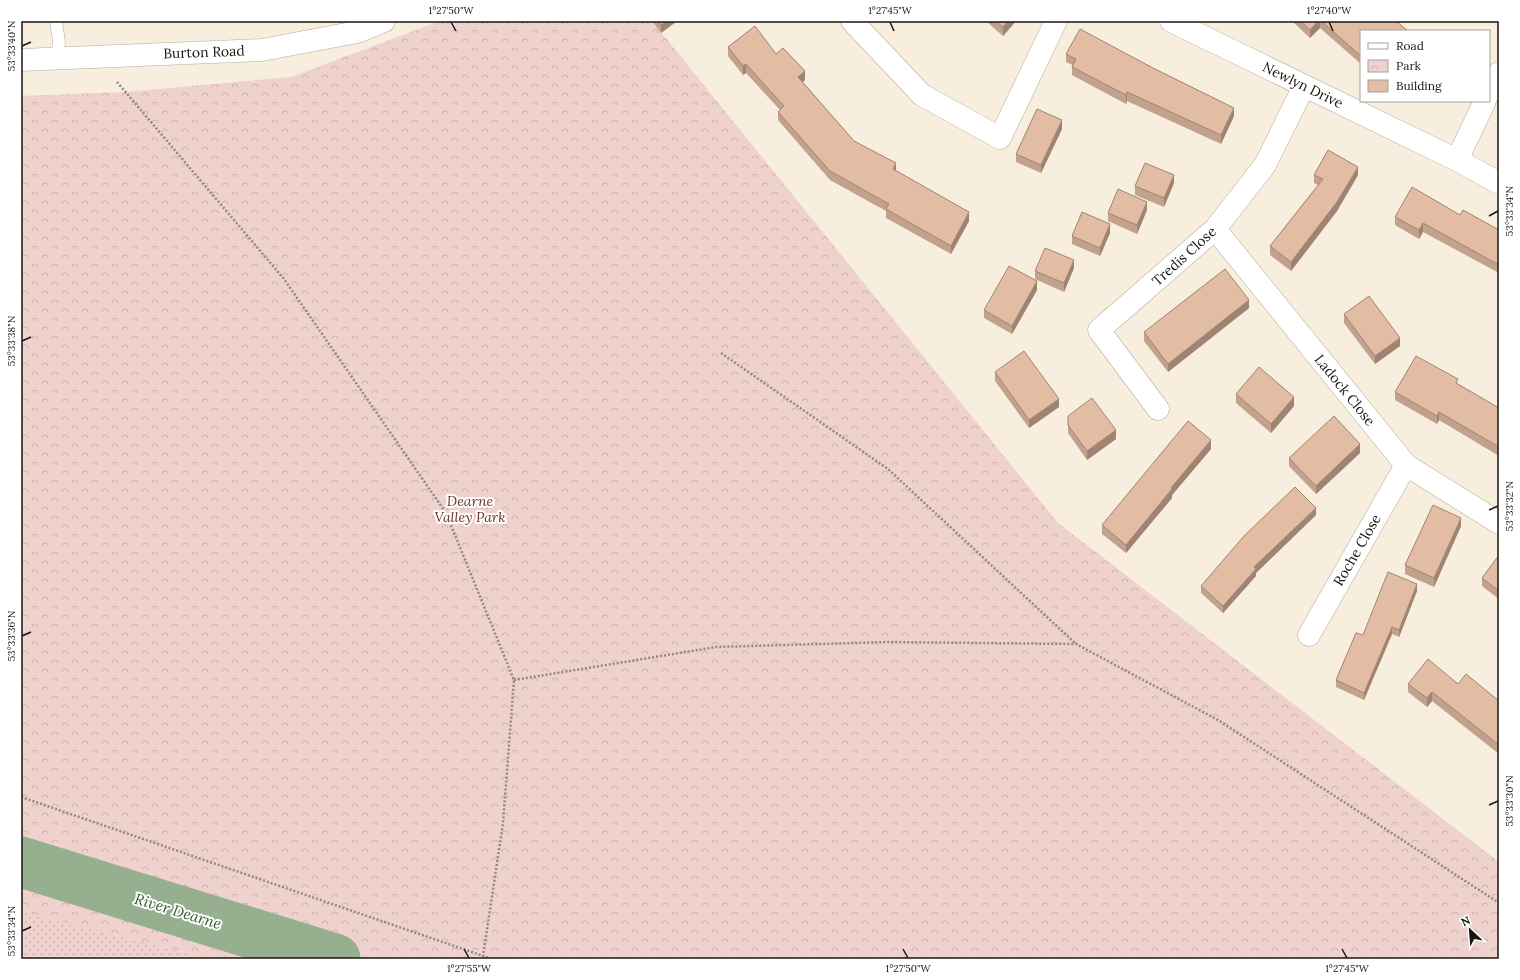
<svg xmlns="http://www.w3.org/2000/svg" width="1520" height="980" viewBox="0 0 1520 980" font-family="Lora,serif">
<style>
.grass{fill:url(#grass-dots)}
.park{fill:url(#park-crowns)}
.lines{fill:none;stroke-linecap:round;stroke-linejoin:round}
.river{stroke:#96b08f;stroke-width:51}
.lane-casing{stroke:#b4ac9d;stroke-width:13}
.street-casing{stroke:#b4ac9d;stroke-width:23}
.secondary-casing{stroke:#b4ac9d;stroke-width:23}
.path{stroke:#908a7f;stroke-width:2.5;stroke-dasharray:2 2;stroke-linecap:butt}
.lane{stroke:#fff;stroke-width:12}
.street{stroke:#fff;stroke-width:22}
.secondary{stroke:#fff;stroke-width:22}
.wall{fill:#c3a28d}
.shaded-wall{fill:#9f8473}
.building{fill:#e3bca4;stroke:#9f8473}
.ticks{fill:none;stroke:#181510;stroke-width:1.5}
.labels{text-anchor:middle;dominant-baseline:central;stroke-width:4;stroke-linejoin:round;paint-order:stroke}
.street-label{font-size:14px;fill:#181510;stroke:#fff}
.park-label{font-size:14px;font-style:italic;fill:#6c312c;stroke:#fff}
.water-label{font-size:15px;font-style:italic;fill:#375c2c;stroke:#fff}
.neatline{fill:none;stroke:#181510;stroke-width:1.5}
.ticks-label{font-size:10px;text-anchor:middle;fill:#181510}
</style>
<defs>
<pattern id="grass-dots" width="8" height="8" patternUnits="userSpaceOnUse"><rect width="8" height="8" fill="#efd1cd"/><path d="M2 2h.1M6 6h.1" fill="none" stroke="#ccb3af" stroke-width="1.8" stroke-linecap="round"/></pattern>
<pattern id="park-crowns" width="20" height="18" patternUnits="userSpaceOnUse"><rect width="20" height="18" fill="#efd1cd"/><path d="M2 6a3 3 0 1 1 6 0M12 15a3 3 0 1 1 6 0" fill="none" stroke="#ccb3af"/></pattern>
</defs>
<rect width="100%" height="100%" fill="#f7eede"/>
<path class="grass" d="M 21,912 L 213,959 L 21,959 Z"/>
<path class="park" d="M 440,21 L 652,21 L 1058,523 L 1499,862 L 1499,959 L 213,959 L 21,912 L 21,96 L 125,92 L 291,77 Z"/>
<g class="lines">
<path class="river" d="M 21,862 L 335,959"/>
<defs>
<path id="lane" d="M 56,21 L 59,42 L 57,58"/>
<g id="street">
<path d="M 852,21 L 922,95 L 1000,138 L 1056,21"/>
<path d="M 1171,21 L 1457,160 L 1499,183"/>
<path d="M 1489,93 L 1499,73"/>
<path d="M 1457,160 L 1485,101"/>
<path d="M 1215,229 L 1406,465 L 1499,523"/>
<path d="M 1158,409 L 1099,330 L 1215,229 L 1265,165 L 1304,86"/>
<path d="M 1309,635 L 1406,465"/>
</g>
<path id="secondary" d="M 21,60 L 262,50 L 357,32 L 384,21"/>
</defs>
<use href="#lane" class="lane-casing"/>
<use href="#street" class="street-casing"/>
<use href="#secondary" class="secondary-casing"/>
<g class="path">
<path d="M 117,82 L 284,279 L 446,513 L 514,680 L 503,823 L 483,956"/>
<path d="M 721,353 L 888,469 L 1076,644"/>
<path d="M 514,680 L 716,647 L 888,642 L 1076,644 L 1218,720 L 1499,903"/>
<path d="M 21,797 L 492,959"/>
</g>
<use href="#lane" class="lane"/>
<use href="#street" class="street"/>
<use href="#secondary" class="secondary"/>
</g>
<g class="wall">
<path d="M 652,21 L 677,21 L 661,33 Z"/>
<path d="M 986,21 L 1016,21 L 1003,36 Z"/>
<path d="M 1292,21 L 1396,21 L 1361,31 L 1361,64 L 1320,28 L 1310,38 Z"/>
<path d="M 728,47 L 776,54 L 805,80 L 803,82 L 854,141 L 896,171 L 969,221 L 951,254 L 886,218 L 886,211 L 830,180 L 778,120 L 778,112 L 780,110 L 746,73 L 743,75 L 728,56 Z"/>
<path d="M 1066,54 L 1234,116 L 1221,144 L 1127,101 L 1126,104 L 1072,75 L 1072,67 L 1073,65 L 1066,62 Z"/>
<path d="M 1062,129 L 1041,173 L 1016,162 L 1016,154 Z"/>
<path d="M 1314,175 L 1358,175 L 1337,211 L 1291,271 L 1270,255 L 1270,246 L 1318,185 L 1314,183 Z"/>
<path d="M 1174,183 L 1164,207 L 1135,195 L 1135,186 Z"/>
<path d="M 1147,210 L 1137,234 L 1108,221 L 1108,213 Z"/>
<path d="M 1460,215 L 1499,230 L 1499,273 L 1423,232 L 1419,239 L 1395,225 L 1395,217 Z"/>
<path d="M 1110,233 L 1100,256 L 1072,244 L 1072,236 Z"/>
<path d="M 1074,268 L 1064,292 L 1035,279 L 1035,271 Z"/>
<path d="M 1037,290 L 1012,334 L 984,318 L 984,310 Z"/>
<path d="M 1249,308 L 1168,372 L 1144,341 L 1144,332 Z"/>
<path d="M 1344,314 L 1400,346 L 1375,364 L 1344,323 Z"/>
<path d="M 995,372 L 1059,407 L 1029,428 L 995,381 Z"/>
<path d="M 1458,384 L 1499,408 L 1499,456 L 1439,420 L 1437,424 L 1395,400 L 1395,392 Z"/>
<path d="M 1236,394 L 1294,406 L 1271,433 L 1236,403 Z"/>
<path d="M 1068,416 L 1116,439 L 1087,460 L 1068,433 Z"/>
<path d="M 1211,449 L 1172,495 L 1172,498 L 1126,553 L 1102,534 L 1102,525 Z"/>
<path d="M 1360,453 L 1316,494 L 1289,466 L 1289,458 Z"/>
<path d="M 1316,515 L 1256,573 L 1256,576 L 1223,613 L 1201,593 L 1201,586 Z"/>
<path d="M 1461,526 L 1434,587 L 1405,574 L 1405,565 Z"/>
<path d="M 1499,555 L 1499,599 L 1482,586 L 1482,578 Z"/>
<path d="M 1417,591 L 1399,637 L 1392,634 L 1364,700 L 1336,687 L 1336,680 L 1363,635 Z"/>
<path d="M 1408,684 L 1458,684 L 1499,701 L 1499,754 L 1432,701 L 1427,707 L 1408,692 Z"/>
</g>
<g class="shaded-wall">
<path d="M 666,21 L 677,21 L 661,33 L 661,25 Z"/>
<path d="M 1008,21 L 1016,21 L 1003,36 L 1003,27 Z"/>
<path d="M 1318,21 L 1320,21 L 1320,28 L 1310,38 L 1310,30 Z"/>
<path d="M 746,64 L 746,73 L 743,75 L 743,66 Z"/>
<path d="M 805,71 L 805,80 L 798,85 L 798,77 Z"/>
<path d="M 1127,92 L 1127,101 L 1126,104 L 1126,95 Z"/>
<path d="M 1234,108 L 1234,116 L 1221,144 L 1221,135 Z"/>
<path d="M 1062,120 L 1062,129 L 1041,173 L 1041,165 Z"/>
<path d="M 896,163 L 896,172 L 893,169 Z"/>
<path d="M 1358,167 L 1358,175 L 1337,211 L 1291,271 L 1291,262 Z"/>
<path d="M 1174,175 L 1174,183 L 1164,207 L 1164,198 Z"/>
<path d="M 1147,202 L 1147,210 L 1137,234 L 1137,225 Z"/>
<path d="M 969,212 L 969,221 L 951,254 L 951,246 Z"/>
<path d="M 1423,223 L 1423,232 L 1419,239 L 1419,230 Z"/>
<path d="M 1110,224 L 1110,233 L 1100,256 L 1100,248 Z"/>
<path d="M 1074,260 L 1074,268 L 1064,292 L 1064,283 Z"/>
<path d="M 1037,281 L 1037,290 L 1012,334 L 1012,326 Z"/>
<path d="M 1249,300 L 1249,308 L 1168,372 L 1168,364 Z"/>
<path d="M 1400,338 L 1400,346 L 1375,364 L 1375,356 Z"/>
<path d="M 1294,397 L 1294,406 L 1271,433 L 1271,424 Z"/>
<path d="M 1059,399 L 1059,407 L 1029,428 L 1029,420 Z"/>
<path d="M 1439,412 L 1439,420 L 1437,424 L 1437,416 Z"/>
<path d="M 1116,430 L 1116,439 L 1087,460 L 1087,451 Z"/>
<path d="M 1211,440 L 1211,449 L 1172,495 L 1172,498 L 1126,553 L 1126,545 L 1171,488 Z"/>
<path d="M 1360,444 L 1360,453 L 1316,494 L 1316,486 Z"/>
<path d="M 1316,508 L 1316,515 L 1256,573 L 1256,576 L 1223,613 L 1223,606 L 1254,567 Z"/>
<path d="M 1461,518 L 1461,526 L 1434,587 L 1434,578 Z"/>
<path d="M 1417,584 L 1417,591 L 1399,637 L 1399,630 Z"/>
<path d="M 1392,627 L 1392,634 L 1364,700 L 1364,693 Z"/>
<path d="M 1432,692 L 1432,701 L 1427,707 L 1427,698 Z"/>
</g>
<g class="building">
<path d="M 659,21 L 666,21 L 661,25 Z"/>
<path d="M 996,21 L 1008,21 L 1003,27 Z"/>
<path d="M 1301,21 L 1318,21 L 1310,30 Z"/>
<path d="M 1321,21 L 1396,21 L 1408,31 L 1361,31 L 1361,56 Z"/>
<path d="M 755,26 L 776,54 L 783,48 L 805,71 L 798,77 L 854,141 L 896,163 L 893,169 L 969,212 L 951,246 L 886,209 L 889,204 L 830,171 L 778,112 L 784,106 L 746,64 L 743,66 L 728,47 Z"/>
<path d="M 1080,29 L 1153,68 L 1234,108 L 1221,135 L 1127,92 L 1126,95 L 1072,67 L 1076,59 L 1066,54 Z"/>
<path d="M 1037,109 L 1062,120 L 1041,165 L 1016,154 Z"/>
<path d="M 1328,150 L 1358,167 L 1337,202 L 1291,262 L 1270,246 L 1323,179 L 1314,175 Z"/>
<path d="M 1145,163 L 1174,175 L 1164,198 L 1135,186 Z"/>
<path d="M 1412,187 L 1460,215 L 1463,210 L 1499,230 L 1499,265 L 1423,223 L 1419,230 L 1395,217 Z"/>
<path d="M 1118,189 L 1147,202 L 1137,225 L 1108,213 Z"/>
<path d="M 1082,212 L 1110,224 L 1100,248 L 1072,236 Z"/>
<path d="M 1045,248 L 1074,260 L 1064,283 L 1035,271 Z"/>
<path d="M 1009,266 L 1037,281 L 1012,326 L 984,310 Z"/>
<path d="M 1225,269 L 1249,300 L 1168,364 L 1144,332 Z"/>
<path d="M 1369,296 L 1400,338 L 1375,356 L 1344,314 Z"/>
<path d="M 1024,351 L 1059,399 L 1029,420 L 995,372 Z"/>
<path d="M 1416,356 L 1458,379 L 1456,383 L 1499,408 L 1499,447 L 1439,412 L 1437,416 L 1395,392 Z"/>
<path d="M 1259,367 L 1294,397 L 1271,424 L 1236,394 Z"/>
<path d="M 1092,398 L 1116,430 L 1087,451 L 1068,425 L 1068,416 Z"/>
<path d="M 1334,416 L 1360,444 L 1316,486 L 1289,458 Z"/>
<path d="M 1188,421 L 1211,440 L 1171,488 L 1172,489 L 1126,545 L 1102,525 Z"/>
<path d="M 1295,487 L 1316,508 L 1254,567 L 1256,569 L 1223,606 L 1201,586 L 1244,536 Z"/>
<path d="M 1433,505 L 1461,518 L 1434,578 L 1405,565 Z"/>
<path d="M 1499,555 L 1499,591 L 1482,578 Z"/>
<path d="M 1388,572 L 1417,584 L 1399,630 L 1392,627 L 1364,693 L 1336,680 L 1356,633 L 1363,635 Z"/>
<path d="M 1428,659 L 1458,684 L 1466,674 L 1499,701 L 1499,745 L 1432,692 L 1427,698 L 1408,684 Z"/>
</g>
<path class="ticks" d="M 451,22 L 456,31M 890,22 L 894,31M 1329,22 L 1333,31M 22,46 L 31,42M 1489,216 L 1498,211M 22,341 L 31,337M 1489,510 L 1498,506M 22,636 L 31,632M 1489,805 L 1498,801M 22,931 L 31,927M 464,949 L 469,958M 903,949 L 908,958M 1342,949 L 1347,958"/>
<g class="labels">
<g class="street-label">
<text transform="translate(204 52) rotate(-2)">Burton Road</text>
<text transform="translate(1303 85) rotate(26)">Newlyn Drive</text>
<text transform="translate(1184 256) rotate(-42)">Tredis Close</text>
<text transform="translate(1345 390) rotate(51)">Ladock Close</text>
<text transform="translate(1357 550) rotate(-60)">Roche Close</text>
</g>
<g class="park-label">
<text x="470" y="501">Dearne<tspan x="470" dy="16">Valley Park</tspan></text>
</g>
<g class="water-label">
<text transform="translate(178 911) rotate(17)">River Dearne</text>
</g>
</g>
<rect width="1520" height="980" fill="none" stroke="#ffffff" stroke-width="44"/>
<rect x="1360" y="30" width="130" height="72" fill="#ffffff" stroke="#a3a19f"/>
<rect x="1368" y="43" width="20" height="6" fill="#ffffff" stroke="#a3a19f"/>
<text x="1396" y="50" font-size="12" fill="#181510">Road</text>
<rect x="1368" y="60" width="20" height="12" fill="url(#park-crowns)" stroke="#a3a19f"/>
<text x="1396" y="70" font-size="12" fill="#181510">Park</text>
<rect x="1368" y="80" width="20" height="12" fill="#e3bca4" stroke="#a3a19f"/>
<text x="1396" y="90" font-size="12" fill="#181510">Building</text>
<g transform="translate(1470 930) rotate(334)" stroke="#ffffff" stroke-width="3" paint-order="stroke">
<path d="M0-3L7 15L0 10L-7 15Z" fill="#181510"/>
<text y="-6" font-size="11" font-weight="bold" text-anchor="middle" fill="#181510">N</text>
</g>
<rect x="22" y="22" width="1476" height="936" class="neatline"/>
<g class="ticks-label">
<text x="451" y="14">1°27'50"W</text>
<text x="890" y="14">1°27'45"W</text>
<text x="1329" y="14">1°27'40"W</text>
<text transform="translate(11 46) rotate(-90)" y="4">53°33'40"N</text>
<text transform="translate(1509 211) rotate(-90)" y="4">53°33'34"N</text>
<text transform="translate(11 341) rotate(-90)" y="4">53°33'38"N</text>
<text transform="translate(1509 506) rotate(-90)" y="4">53°33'32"N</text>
<text transform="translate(11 636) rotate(-90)" y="4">53°33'36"N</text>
<text transform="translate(1509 801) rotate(-90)" y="4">53°33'30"N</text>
<text transform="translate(11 931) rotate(-90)" y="4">53°33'34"N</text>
<text x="469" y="972">1°27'55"W</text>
<text x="908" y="972">1°27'50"W</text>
<text x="1347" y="972">1°27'45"W</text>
</g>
</svg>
